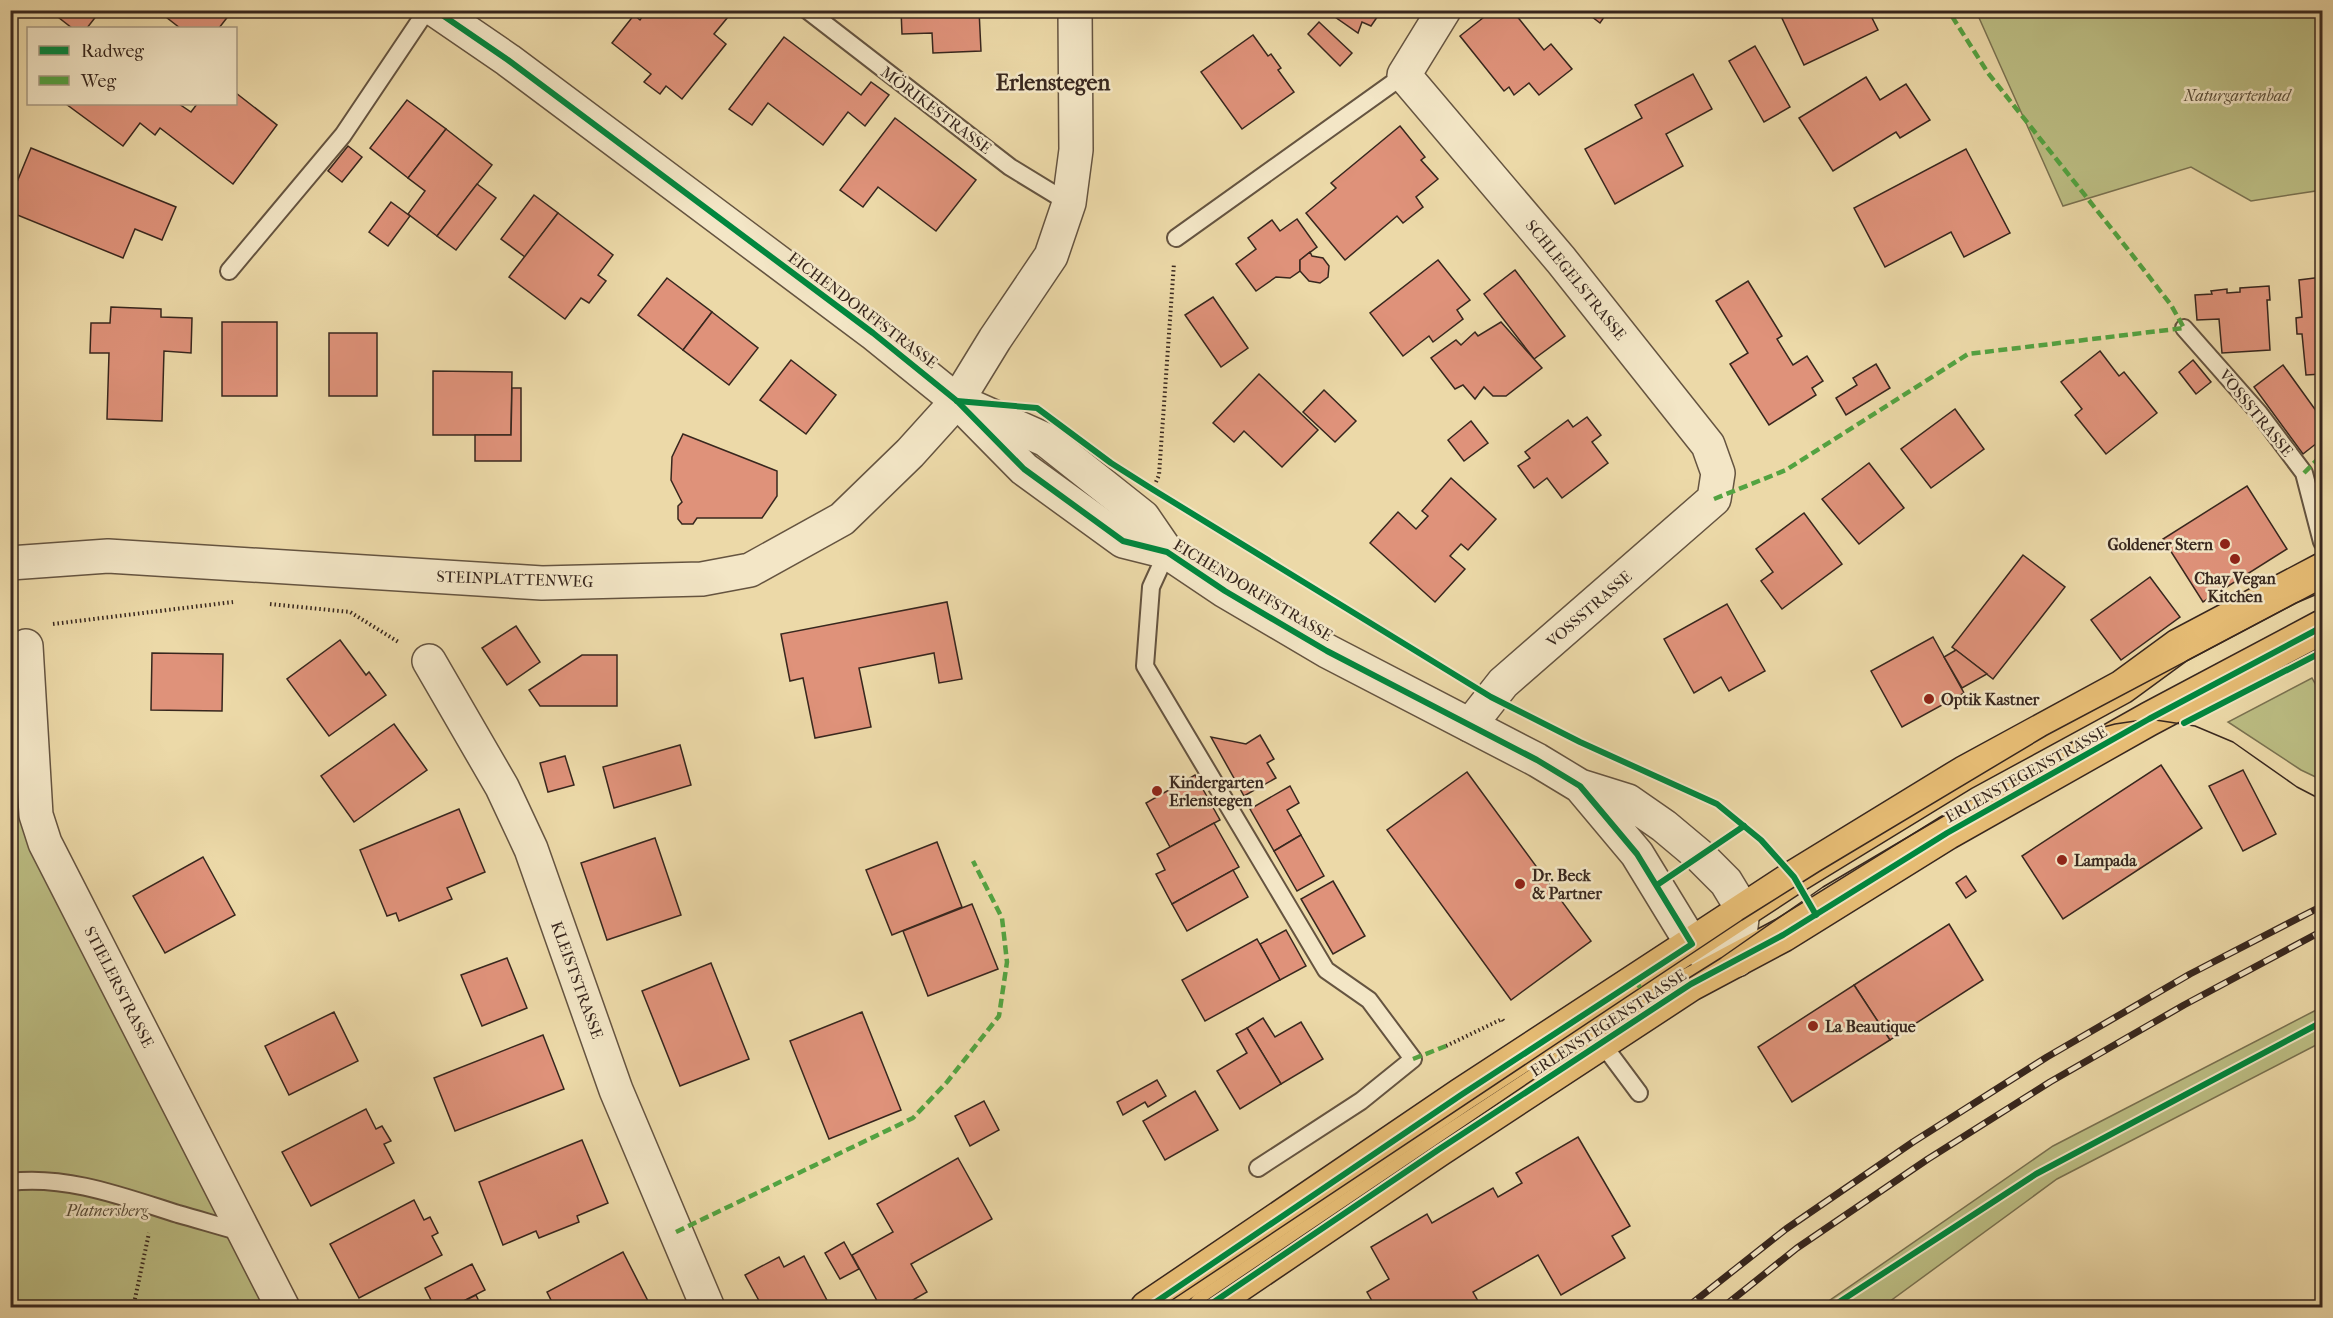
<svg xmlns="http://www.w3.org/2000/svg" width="2333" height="1318" viewBox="0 0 2333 1318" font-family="'IM FELL French Canon',serif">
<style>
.green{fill:#bcbe84;stroke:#7a7251;stroke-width:1.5}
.building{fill:#df927a;stroke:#38271e;stroke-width:1.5}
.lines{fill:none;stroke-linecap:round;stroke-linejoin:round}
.service-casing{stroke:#655440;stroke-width:20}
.minor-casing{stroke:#655440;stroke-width:36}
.tertiary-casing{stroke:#655440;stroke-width:36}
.primary-casing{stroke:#38271e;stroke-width:36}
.path{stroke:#38271e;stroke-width:4;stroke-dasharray:1.5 3;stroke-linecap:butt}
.service{stroke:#f3e6c6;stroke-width:16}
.minor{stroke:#f3e6c6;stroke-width:33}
.tertiary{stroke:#f3e6c6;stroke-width:33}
.primary{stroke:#e6bc74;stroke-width:33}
.tram{stroke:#38271e;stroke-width:1.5}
.rail-casing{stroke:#38271e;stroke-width:7}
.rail{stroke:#f3e6c6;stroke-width:4.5;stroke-dasharray:14;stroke-linecap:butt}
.quiet{stroke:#53a341;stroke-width:4.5;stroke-dasharray:9 4.5;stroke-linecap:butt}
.cycleway-casing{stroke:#f3e6c6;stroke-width:10}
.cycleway{stroke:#00873e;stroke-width:6}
.poi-dot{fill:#8f2418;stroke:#f3e6c6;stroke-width:2}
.labels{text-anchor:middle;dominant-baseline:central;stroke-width:5;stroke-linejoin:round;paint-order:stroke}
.park-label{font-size:16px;font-style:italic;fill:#594d38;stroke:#f3e6c6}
.street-label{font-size:16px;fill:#38271e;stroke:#f3e6c6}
.poi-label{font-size:16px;font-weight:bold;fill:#38271e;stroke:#f3e6c6;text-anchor:start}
.district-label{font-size:22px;font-weight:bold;fill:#38271e;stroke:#f3e6c6}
</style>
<rect width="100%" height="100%" fill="#ecd9a8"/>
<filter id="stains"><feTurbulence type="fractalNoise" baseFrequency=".00333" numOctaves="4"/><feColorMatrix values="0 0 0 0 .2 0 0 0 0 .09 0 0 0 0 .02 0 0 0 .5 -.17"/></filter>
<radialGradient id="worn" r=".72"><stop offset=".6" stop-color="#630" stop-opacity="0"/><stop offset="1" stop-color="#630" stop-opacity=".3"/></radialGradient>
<g class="green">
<path d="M 1976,11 L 2322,11 L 2322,190 L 2251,201 L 2191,167 L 2063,206 Z"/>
<path d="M 2312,678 L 2322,696 L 2322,780 L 2301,770 L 2228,722 Z"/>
<path d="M 10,739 L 19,807 L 31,849 L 265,1307 L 11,1307 Z"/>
<path d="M 2322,1007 L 2322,1042 L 2057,1179 L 1882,1307 L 1820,1307 L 2053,1146 Z"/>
</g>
<g class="building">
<path d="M 49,10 L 101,10 L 87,28 L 72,28 Z"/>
<path d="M 157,10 L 233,10 L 219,28 L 180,28 Z"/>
<path d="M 647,10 L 720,10 L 728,17 L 714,34 L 726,44 L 682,99 L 666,86 L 660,94 L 644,82 L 651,74 L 612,43 L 634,15 L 640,20 Z"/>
<path d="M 901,10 L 979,10 L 981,51 L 933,53 L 932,33 L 902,34 Z"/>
<path d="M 1325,10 L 1382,10 L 1371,26 L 1362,22 L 1358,33 Z"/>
<path d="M 1493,10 L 1512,10 L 1544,50 L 1551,44 L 1572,69 L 1539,95 L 1529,83 L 1514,95 L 1509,87 L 1504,91 L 1460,36 Z"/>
<path d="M 1583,10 L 1609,10 L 1600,23 Z"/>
<path d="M 1787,10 L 1868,10 L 1878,30 L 1804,65 L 1780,14 Z"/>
<path d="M 1319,22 L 1352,53 L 1340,66 L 1308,34 Z"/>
<path d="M 1253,35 L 1268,56 L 1271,54 L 1281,68 L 1278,70 L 1294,92 L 1242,129 L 1201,72 Z"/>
<path d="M 784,37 L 861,95 L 871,82 L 889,95 L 865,126 L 848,112 L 823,145 L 768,103 L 752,125 L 729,109 Z"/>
<path d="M 1755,46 L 1790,107 L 1764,122 L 1729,61 Z"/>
<path d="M 1693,74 L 1712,109 L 1666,134 L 1683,166 L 1615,204 L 1585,149 L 1642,118 L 1635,105 Z"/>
<path d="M 1866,77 L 1880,100 L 1906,84 L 1930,120 L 1900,138 L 1896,132 L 1833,171 L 1799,118 Z"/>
<path d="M 236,93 L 277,125 L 233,184 L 160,128 L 155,135 L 140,123 L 123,146 L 66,104 L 179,104 L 191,112 L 197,104 L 236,104 Z"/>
<path d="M 407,100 L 446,129 L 408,178 L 370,148 Z"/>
<path d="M 895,118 L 976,180 L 936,231 L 878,187 L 863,207 L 840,190 Z"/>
<path d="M 1400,126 L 1425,157 L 1421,160 L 1438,179 L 1416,197 L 1423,207 L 1403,223 L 1397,216 L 1345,260 L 1306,213 L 1336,188 L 1331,183 Z"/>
<path d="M 446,129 L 492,165 L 437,236 L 408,214 L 425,191 L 408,178 Z"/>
<path d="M 348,146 L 362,157 L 342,182 L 328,171 Z"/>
<path d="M 31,148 L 176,207 L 162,240 L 135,229 L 123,258 L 10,212 L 10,199 Z"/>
<path d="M 1966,149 L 2010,233 L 1964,257 L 1951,232 L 1885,267 L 1854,208 Z"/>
<path d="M 477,184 L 496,198 L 456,250 L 437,236 Z"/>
<path d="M 534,195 L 558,213 L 525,257 L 501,239 Z"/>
<path d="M 391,202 L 410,216 L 388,246 L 369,232 Z"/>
<path d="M 558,213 L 613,255 L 598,275 L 606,281 L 589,303 L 581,298 L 565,319 L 509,277 Z"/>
<path d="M 1297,219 L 1317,247 L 1300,260 L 1300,271 L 1290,278 L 1276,277 L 1256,291 L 1236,264 L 1256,249 L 1248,238 L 1272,220 L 1280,231 Z"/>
<path d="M 1310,252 L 1312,256 L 1323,258 L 1329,266 L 1328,277 L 1320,283 L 1309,281 L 1300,271 L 1300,260 Z"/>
<path d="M 1438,260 L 1470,300 L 1457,310 L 1463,319 L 1433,342 L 1429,336 L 1403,356 L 1370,313 Z"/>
<path d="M 1515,270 L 1565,336 L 1534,359 L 1484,294 Z"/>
<path d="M 2322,277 L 2322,374 L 2306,375 L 2302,334 L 2297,334 L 2296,318 L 2302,317 L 2299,280 Z"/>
<path d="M 667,278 L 712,312 L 683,350 L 638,315 Z"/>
<path d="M 1748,281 L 1782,336 L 1777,339 L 1793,365 L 1807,356 L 1823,381 L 1812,388 L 1816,395 L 1769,425 L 1730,364 L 1748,353 L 1716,301 Z"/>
<path d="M 2269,286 L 2270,300 L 2267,300 L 2270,350 L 2222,353 L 2219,319 L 2197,320 L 2195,295 L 2212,294 L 2211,291 L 2227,289 L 2227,293 L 2240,292 L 2240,288 Z"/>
<path d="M 1213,297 L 1248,348 L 1221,367 L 1185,315 Z"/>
<path d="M 111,307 L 161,309 L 161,317 L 192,318 L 191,353 L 164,351 L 162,421 L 107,419 L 109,353 L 90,353 L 91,323 L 110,323 Z"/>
<path d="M 712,312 L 758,348 L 729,385 L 683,350 Z"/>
<rect x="222" y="322" width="55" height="74"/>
<path d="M 1501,322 L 1542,368 L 1506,396 L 1493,396 L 1484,387 L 1475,399 L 1463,385 L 1455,389 L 1431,358 L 1456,340 L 1461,345 L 1475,332 L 1478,336 Z"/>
<rect x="329" y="333" width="48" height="63"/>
<path d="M 2100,351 L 2119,376 L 2124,372 L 2157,413 L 2106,454 L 2075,415 L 2082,409 L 2061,382 Z"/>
<path d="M 791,360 L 836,395 L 806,434 L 760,400 Z"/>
<path d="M 2193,360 L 2211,382 L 2196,394 L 2179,372 Z"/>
<path d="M 1876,364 L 1890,388 L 1846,415 L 1836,398 L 1857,385 L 1853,378 Z"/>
<path d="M 2283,365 L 2322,419 L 2322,439 L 2303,454 L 2254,387 Z"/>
<path d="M 433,371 L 512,372 L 511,435 L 433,435 Z"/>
<path d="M 1259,374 L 1318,430 L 1282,467 L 1244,431 L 1234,442 L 1213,423 Z"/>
<path d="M 512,388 L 521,388 L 521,461 L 475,461 L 475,435 L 511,435 Z"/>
<path d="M 1324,390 L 1356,421 L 1335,442 L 1303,412 Z"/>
<path d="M 1955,409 L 1984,449 L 1931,488 L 1901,449 Z"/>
<path d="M 1587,417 L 1601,435 L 1592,442 L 1608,463 L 1562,498 L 1547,478 L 1534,488 L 1518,466 L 1530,458 L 1525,452 L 1568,420 L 1573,427 Z"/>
<path d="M 1471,421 L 1488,443 L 1464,461 L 1448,440 Z"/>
<path d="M 683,434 L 777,471 L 777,496 L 762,518 L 697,518 L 693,524 L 682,524 L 678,519 L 678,506 L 682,502 L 671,480 L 672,457 Z"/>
<path d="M 1869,463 L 1904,508 L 1859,544 L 1822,499 Z"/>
<path d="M 1451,478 L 1496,519 L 1468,550 L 1461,544 L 1450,556 L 1465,569 L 1435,602 L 1370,543 L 1398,512 L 1416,529 L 1428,516 L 1422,511 Z"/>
<path d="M 2247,486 L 2287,549 L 2203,602 L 2163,539 Z"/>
<path d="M 1804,513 L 1842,564 L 1782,609 L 1761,581 L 1773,572 L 1756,549 Z"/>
<path d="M 2023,555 L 2065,587 L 1993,679 L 1952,647 Z"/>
<path d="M 2150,577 L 2180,617 L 2121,660 L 2091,620 Z"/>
<path d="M 947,602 L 962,679 L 939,683 L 934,653 L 859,668 L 871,727 L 815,738 L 803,678 L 790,681 L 781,634 Z"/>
<path d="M 1727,604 L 1765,671 L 1729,691 L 1721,677 L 1694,693 L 1664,639 Z"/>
<path d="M 516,626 L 540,662 L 507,685 L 482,648 Z"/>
<path d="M 1933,637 L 1964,693 L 1902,727 L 1871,671 Z"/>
<path d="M 340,640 L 366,675 L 369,672 L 386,695 L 329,736 L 287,679 Z"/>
<path d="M 1956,650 L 1987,674 L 1962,688 L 1944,657 Z"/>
<path d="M 152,653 L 223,654 L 222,711 L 151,710 Z"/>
<path d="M 582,655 L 617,655 L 617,706 L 540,706 L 529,690 Z"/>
<path d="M 394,724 L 427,770 L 354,822 L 321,776 Z"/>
<path d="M 1260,735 L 1274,759 L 1267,763 L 1276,778 L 1244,796 L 1211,737 L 1246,744 Z"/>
<path d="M 680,745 L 691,785 L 614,808 L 603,767 Z"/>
<path d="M 565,756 L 574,785 L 548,792 L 540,763 Z"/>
<path d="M 2161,765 L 2202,828 L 2063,919 L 2022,856 Z"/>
<path d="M 2243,770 L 2276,834 L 2243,851 L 2209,786 Z"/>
<path d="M 1467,772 L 1591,941 L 1511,1000 L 1387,830 Z"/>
<path d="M 1195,775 L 1220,820 L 1170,847 L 1146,803 Z"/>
<path d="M 1290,786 L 1299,803 L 1287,810 L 1301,835 L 1274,851 L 1250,809 Z"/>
<path d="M 459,809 L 485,872 L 447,888 L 452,899 L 399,921 L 396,913 L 387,916 L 360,850 Z"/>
<path d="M 1214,823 L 1239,867 L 1172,904 L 1156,874 L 1165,870 L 1157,854 Z"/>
<path d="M 1301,835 L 1324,876 L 1297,891 L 1274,851 Z"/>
<path d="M 655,838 L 681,915 L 607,940 L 581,863 Z"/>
<path d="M 937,842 L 962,907 L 892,935 L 866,870 Z"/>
<path d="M 203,857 L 235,915 L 165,953 L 133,896 Z"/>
<path d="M 1233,870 L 1248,897 L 1187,931 L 1172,904 Z"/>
<path d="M 1966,876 L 1976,891 L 1966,898 L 1956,883 Z"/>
<path d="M 1333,881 L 1365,936 L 1333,954 L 1301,899 Z"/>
<path d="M 972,904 L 998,969 L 928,996 L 903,931 Z"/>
<path d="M 1949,924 L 1983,980 L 1890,1040 L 1854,985 Z"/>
<path d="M 1286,930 L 1306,966 L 1280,980 L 1260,944 Z"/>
<path d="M 1257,939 L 1280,980 L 1205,1021 L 1182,980 Z"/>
<path d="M 507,958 L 527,1008 L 482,1026 L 461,975 Z"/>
<path d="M 711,963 L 749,1059 L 680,1086 L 642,991 Z"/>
<path d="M 1854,985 L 1890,1040 L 1792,1102 L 1758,1047 Z"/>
<path d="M 334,1012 L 358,1061 L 289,1095 L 265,1046 Z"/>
<path d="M 862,1012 L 901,1110 L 829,1139 L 790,1041 Z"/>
<path d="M 1263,1018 L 1275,1037 L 1301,1022 L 1323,1059 L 1281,1084 L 1247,1028 Z"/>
<path d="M 1247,1028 L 1281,1084 L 1240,1109 L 1217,1071 L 1247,1053 L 1236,1034 Z"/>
<path d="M 543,1035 L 564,1089 L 455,1131 L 434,1078 Z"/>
<path d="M 1157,1080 L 1166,1096 L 1148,1107 L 1145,1102 L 1123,1115 L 1117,1102 Z"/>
<path d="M 1195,1091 L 1218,1130 L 1165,1160 L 1143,1121 Z"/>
<path d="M 984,1101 L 999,1130 L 970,1146 L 955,1116 Z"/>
<path d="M 366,1109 L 376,1129 L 382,1126 L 391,1141 L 384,1144 L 394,1163 L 311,1206 L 282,1152 Z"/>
<path d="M 1578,1137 L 1630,1226 L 1612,1236 L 1625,1258 L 1561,1295 L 1538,1255 L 1473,1292 L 1482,1308 L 1376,1308 L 1367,1292 L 1389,1279 L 1371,1247 L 1427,1214 L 1432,1223 L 1493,1188 L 1498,1197 L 1522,1183 L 1516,1173 Z"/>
<path d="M 582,1140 L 608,1203 L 577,1216 L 579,1222 L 539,1238 L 536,1231 L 503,1245 L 479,1182 Z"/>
<path d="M 958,1158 L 992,1219 L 911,1264 L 927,1292 L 899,1308 L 881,1308 L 852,1255 L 893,1232 L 877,1204 Z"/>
<path d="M 414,1200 L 424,1220 L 430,1217 L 438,1233 L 432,1236 L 442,1255 L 359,1298 L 330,1244 Z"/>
<path d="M 844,1242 L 859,1269 L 840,1279 L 825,1253 Z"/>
<path d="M 623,1252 L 649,1303 L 639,1308 L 555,1308 L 547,1292 Z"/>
<path d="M 804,1256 L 831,1308 L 763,1308 L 745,1275 L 779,1257 L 784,1267 Z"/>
<path d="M 472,1264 L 485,1290 L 450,1308 L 435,1308 L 425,1288 Z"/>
<path d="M 476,1295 L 482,1308 L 450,1308 Z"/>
</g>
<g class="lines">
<defs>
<g id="service">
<path d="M 807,10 L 1010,167 L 1069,203"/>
<path d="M 1176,238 L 1404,75"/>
<path d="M 229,271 L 343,135 L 427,10"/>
<path d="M 2184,328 L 2259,413 L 2304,473 L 2322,542"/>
<path d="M 1167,552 L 1151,587 L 1145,666 L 1326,970 L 1369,1000 L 1413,1059 L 1361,1101 L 1258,1168"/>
<path d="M 1601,1042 L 1639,1093"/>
<path d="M 10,1182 C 67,1175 124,1197 178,1214 C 200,1220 222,1227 245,1233"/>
</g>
<g id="minor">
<path d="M 1444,10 L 1404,75 L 1561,260 L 1708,445 L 1718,473 L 1714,499 L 1503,683 L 1470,725"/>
<path d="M 10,563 L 108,556 L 542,583 L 702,579 L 750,570 L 842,519 L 910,453 L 957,401 L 995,339 L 1051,256 L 1069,203 L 1076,150 L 1075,10"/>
<path d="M 26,646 L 36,815 L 45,843 L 283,1308"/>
<path d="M 429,661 L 502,787 L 531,849 L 616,1090 L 708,1308"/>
</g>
<g id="tertiary">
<path d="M 435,10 L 508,60 L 873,333 L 957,401 L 1024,469 L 1123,541 L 1167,552 L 1225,591 L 1327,651 L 1537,760 L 1580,786 L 1628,801 L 1664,826 L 1701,857 L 1726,882 L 1743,910 L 1737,960 C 1721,958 1704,956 1692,944 L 1637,854 L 1580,786"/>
<path d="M 972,407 L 1046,440 L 1143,517 L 1167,552"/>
</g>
<g id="primary">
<path d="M 1147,1308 L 1461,1095 L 1794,877 L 1964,773 L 2122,687 L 2178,646 L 2322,570"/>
<path d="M 1205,1308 L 1438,1150 L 1691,984 L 1783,935 L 1947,833 L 2149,719 L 2322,627"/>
</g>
</defs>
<use href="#service" class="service-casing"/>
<use href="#minor" class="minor-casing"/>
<use href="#tertiary" class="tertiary-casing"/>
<use href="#primary" class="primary-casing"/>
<g class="path">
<path d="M 1156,482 L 1159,475 L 1174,263"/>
<path d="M 270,604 L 350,612 L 400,643"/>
<path d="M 53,624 L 233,602"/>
<path d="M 1446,1046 L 1502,1019 L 1505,1023"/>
<path d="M 133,1308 L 149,1233"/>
</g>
<use href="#service" class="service"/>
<use href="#minor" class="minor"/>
<use href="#tertiary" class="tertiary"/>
<use href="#primary" class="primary"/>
<g class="tram">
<path d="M 1160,1308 L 1742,920 L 1820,871 L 2047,735 L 2296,603 L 2322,592"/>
<path d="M 1196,1308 L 1617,1023 L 1721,958 L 1823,887 L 2056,750 L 2100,728 L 2115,724 L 2149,719 L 2195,726 L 2233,742 L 2297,787 L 2322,800"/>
</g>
<defs>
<g id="rail">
<path d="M 1686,1308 L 1786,1229 L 1913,1142 L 2047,1057 L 2190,974 L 2322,906"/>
<path d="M 1722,1308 L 1797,1248 L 1928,1159 L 2050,1082 L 2184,1005 L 2322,931"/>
</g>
</defs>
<use href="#rail" class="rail-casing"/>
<use href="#rail" class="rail"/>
<g class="quiet">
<path d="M 2304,473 L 2322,455"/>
<path d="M 1714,499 L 1786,470 L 1968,354 L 2184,328 L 2171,305 L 2130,252 L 1988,73 L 1948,10"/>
<path d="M 1635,980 L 1654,1008"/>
<path d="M 1413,1059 L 1446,1046"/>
<path d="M 676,1232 L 913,1118 L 947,1082 L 999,1016 L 1007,962 L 1002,918 L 973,861"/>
</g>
<defs>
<g id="cycleway">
<path d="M 435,10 L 508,60 L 873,333 L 957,401 L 1024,469 L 1123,541 L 1167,552 L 1225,591 L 1327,651 L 1537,760 L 1580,786 L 1637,854 L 1692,944 L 1461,1095 L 1147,1308"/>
<path d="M 957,401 L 1037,408 L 1111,463 L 1152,489 L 1491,697 L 1580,742 L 1717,804 L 1761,840 L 1794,877 L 1816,915"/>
<path d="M 2184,723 L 2322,652"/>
<path d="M 1657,885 L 1744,826"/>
<path d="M 1205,1308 L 1438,1150 L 1691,984 L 1783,935 L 1947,833 L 2149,719 L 2322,627"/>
<path d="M 1830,1308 L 2036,1174 L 2322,1022"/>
</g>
</defs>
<use href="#cycleway" class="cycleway-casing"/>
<use href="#cycleway" class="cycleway"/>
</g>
<g class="poi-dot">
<circle cx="2225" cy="544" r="6"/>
<circle cx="2235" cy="559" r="6"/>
<circle cx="1929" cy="699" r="6"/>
<circle cx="1157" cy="791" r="6"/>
<circle cx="2062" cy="860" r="6"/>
<circle cx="1520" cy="884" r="6"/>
<circle cx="1813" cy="1026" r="6"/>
</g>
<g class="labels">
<g class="park-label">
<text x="2237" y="95">Naturgartenbad</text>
<text x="107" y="1210">Platnersberg</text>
</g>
<g class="street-label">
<text transform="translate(936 110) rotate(37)">MÖRIKESTRASSE</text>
<text transform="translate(1576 280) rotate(51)">SCHLEGELSTRASSE</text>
<text transform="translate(863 310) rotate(37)">EICHENDORFFSTRASSE</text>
<text transform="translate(2256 413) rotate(51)">VOSSSTRASSE</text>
<text transform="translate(515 579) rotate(2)">STEINPLATTENWEG</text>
<text transform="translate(1253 590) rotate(31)">EICHENDORFFSTRASSE</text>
<text transform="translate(1589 609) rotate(-41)">VOSSSTRASSE</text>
<text transform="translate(2026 774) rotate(-29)">ERLENSTEGENSTRASSE</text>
<text transform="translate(577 980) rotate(70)">KLEISTSTRASSE</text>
<text transform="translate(119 987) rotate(63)">STIELERSTRASSE</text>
<text transform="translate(1608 1023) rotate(-33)">ERLENSTEGENSTRASSE</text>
</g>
<g class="poi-label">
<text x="2213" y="544" text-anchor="end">Goldener Stern</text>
<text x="2235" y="578" text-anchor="middle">Chay Vegan<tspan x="2235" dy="18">Kitchen</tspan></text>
<text x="1941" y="699">Optik Kastner</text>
<text x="1169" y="782">Kindergarten<tspan x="1169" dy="18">Erlenstegen</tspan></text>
<text x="2074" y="860">Lampada</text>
<text x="1532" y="875">Dr. Beck<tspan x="1532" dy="18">&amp; Partner</tspan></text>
<text x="1825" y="1026">La Beautique</text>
</g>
<g class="district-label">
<text x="1053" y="83">Erlenstegen</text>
</g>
</g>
<rect width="2333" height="1318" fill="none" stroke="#ecd9a8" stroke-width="36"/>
<rect x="12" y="12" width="2309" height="1294" fill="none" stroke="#38271e" stroke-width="3"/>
<rect x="18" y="18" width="2297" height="1282" fill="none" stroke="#38271e" stroke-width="1.5"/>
<rect x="27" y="27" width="210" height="78" fill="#f3e6c6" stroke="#a89a83" stroke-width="1.5"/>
<rect x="39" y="46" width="30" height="9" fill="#00873e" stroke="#a89a83" stroke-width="1.5"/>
<text x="81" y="57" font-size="18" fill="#38271e">Radweg</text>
<rect x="39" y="76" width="30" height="9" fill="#53a341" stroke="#a89a83" stroke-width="1.5"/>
<text x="81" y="87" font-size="18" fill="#38271e">Weg</text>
<rect width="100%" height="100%" filter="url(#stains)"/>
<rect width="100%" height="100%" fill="url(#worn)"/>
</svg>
